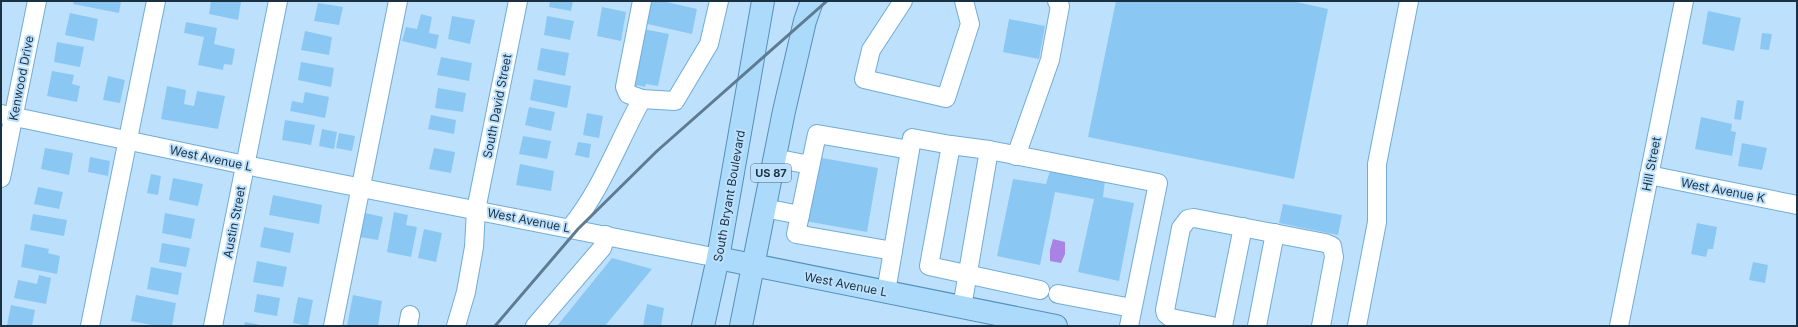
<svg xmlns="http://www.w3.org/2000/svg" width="1798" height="327" viewBox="0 0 1798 327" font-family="Inter,sans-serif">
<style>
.water{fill:#a982e6}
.building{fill:#8bc7f3}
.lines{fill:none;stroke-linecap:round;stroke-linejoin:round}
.minor-casing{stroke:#70acd6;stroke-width:20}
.major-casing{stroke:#548fb9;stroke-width:24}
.minor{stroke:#fff;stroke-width:18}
.major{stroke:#acdafb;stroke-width:22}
.rail{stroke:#5e7b91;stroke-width:3}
.labels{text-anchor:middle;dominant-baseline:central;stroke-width:4;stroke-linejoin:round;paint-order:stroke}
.shield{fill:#bde1fc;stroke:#4a667a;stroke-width:1}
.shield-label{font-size:11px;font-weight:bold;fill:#193143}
.street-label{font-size:12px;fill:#193143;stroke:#bde1fc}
</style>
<rect width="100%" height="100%" fill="#bde1fc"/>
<path class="water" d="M 1053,239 L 1065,242 L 1065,254 L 1061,263 L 1050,261 L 1050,250 Z"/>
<g class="building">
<path d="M 74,1 L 121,1 L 119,13 L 73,4 Z"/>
<path d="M 211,1 L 241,2 L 238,20 L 209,14 Z"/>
<path d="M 550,1 L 573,1 L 571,11 L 549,7 Z"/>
<path d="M 648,1 L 662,1 L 697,9 L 692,34 L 643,23 Z"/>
<path d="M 1116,1 L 1292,1 L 1328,9 L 1294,179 L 1088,137 Z"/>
<path d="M 318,3 L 343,7 L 339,25 L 314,21 Z"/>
<path d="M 602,7 L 626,12 L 621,41 L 597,36 Z"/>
<path d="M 1708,11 L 1741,18 L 1734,51 L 1702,44 Z"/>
<path d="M 70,13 L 98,19 L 94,41 L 65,35 Z"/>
<path d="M 421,14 L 432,17 L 429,33 L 439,35 L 436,49 L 402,41 L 406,27 L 417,29 Z"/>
<path d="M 452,16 L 475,20 L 470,44 L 448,39 Z"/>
<path d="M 547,16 L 574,21 L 570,40 L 544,35 Z"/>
<path d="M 1009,19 L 1045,26 L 1039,59 L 1003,52 Z"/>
<path d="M 186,22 L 217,28 L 214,44 L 235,49 L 232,65 L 224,64 L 223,70 L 198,65 L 204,37 L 184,33 Z"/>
<path d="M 643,29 L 669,34 L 658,86 L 646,84 L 645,87 L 637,85 L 636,88 L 632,87 Z"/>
<path d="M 305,31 L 332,37 L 329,55 L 301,50 Z"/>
<path d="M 1762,33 L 1772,34 L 1769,50 L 1760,49 Z"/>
<path d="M 57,42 L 84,47 L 80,67 L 54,62 Z"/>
<path d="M 541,48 L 569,53 L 565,76 L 537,70 Z"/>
<path d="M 441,57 L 472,63 L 469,81 L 437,75 Z"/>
<path d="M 301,62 L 334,68 L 331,87 L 298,80 Z"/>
<path d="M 52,71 L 74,75 L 72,84 L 80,86 L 77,102 L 47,96 Z"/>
<path d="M 108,76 L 125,80 L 120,103 L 103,100 Z"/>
<path d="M 534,79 L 571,86 L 567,108 L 530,100 Z"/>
<path d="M 167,86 L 186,90 L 184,104 L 194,106 L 197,91 L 225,96 L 218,129 L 161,119 Z"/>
<path d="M 438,88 L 466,93 L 463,112 L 435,108 Z"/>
<path d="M 305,92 L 329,97 L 325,118 L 290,111 L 292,101 L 303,103 Z"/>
<path d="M 1737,100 L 1744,101 L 1741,120 L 1734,119 Z"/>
<path d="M 529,107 L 555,112 L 551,131 L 525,125 Z"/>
<path d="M 587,113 L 603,116 L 599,138 L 583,135 Z"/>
<path d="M 431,115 L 456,120 L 454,134 L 428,129 Z"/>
<path d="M 1701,117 L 1732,124 L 1731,131 L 1736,132 L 1732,156 L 1695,149 Z"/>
<path d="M 285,120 L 315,125 L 311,145 L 282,140 Z"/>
<path d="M 322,129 L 337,132 L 334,149 L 319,146 Z"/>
<path d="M 339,133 L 355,136 L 352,151 L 336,148 Z"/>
<path d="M 523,136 L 551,141 L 547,159 L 519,154 Z"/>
<path d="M 578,142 L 591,144 L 589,158 L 575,155 Z"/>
<path d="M 1742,143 L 1767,148 L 1762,170 L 1738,166 Z"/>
<path d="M 45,148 L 73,153 L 69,175 L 41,169 Z"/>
<path d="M 434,148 L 455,152 L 451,173 L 429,169 Z"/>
<path d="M 90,157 L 110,161 L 108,176 L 88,172 Z"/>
<path d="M 817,157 L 878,168 L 867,232 L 805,221 Z"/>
<path d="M 520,164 L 554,171 L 551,191 L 516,185 Z"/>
<path d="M 1051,167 L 1105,180 L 1103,197 L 1134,203 L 1119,281 L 1078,272 L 1094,199 L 1055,192 L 1040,265 L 997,256 L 1013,179 L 1046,184 Z"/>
<path d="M 151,174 L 161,176 L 158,195 L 147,193 Z"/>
<path d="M 173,178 L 203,184 L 198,206 L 169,200 Z"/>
<path d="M 38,187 L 63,192 L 59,209 L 34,204 Z"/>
<path d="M 273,195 L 322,205 L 319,224 L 269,215 Z"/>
<path d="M 1283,204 L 1342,215 L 1338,235 L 1279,223 Z"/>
<path d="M 394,212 L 408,215 L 406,225 L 417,227 L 411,257 L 387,252 Z"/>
<path d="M 165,213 L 195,219 L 191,239 L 162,233 Z"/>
<path d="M 365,213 L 383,217 L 378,240 L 360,237 Z"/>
<path d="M 33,214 L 67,220 L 64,236 L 30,230 Z"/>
<path d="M 1697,223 L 1717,227 L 1713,249 L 1708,249 L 1706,257 L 1691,254 Z"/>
<path d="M 264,227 L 294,233 L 290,253 L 260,247 Z"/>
<path d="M 424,229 L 442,233 L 436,262 L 418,258 Z"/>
<path d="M 162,243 L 190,248 L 186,267 L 159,262 Z"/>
<path d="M 25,244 L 49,249 L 48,253 L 60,256 L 57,274 L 21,267 Z"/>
<path d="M 612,258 L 652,269 L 605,326 L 557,326 Z"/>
<path d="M 257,261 L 287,267 L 283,287 L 253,282 Z"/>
<path d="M 1753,262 L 1768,265 L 1765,283 L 1749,280 Z"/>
<path d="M 151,267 L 182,273 L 178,295 L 147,289 Z"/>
<path d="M 39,275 L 51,278 L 46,304 L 14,298 L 18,280 L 37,284 Z"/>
<path d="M 257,294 L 280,298 L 277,316 L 254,312 Z"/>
<path d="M 136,295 L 176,303 L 172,326 L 157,326 L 131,321 Z"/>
<path d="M 353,295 L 382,301 L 378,326 L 347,326 Z"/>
<path d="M 298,297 L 313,300 L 308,326 L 293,323 Z"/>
<path d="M 647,304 L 664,308 L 661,326 L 643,326 Z"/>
<path d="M 11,305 L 35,310 L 32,326 L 7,325 Z"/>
<path d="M 245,322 L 261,325 L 261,326 L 244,326 Z"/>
</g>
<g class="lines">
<defs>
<g id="minor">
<path d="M 642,1 L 625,87 L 628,94 L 642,99"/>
<path d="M 903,1 L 871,50 L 864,79 L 946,98 L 970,24 L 964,1"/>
<path d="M 1,114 L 245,165 L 718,258"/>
<path d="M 989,150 L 951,145 L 929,266 L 1040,290"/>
<path d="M 1016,156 L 1050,60 L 1060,6 L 1057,1"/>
<path d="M 774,158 L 810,165"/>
<path d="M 1649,175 L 1797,205"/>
<path d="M 1,178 L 37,1"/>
<path d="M 764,208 L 800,215"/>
<path d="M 570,228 C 602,189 618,142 642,99 L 675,101 L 709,44 L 719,1"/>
<path d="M 893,251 L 796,234 L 817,134 L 910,150"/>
<path d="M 886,292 L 912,138 L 951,145"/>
<path d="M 1058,294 L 1132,308"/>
<path d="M 962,307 L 989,150 L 1158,183 L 1129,326"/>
<path d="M 90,326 L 156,1"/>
<path d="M 213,326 L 278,1"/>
<path d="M 333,326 L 398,1"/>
<path d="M 408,326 L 410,315"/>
<path d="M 456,326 L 466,292 L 474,247 L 476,210 L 518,1"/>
<path d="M 535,326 L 602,248 L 606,235"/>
<path d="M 1212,326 L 1171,318 L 1166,314 L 1165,310 L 1181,228 L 1188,219 L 1194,218 L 1325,243 L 1332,246 L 1334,257 L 1321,326"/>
<path d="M 1223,326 L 1243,227"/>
<path d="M 1257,326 L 1275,233"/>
<path d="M 1357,326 L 1377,222 L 1377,164 L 1409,1"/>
<path d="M 1619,326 L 1684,1"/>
</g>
<g id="major">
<path d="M 718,258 L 1056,326"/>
<path d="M 703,326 L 718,258 L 763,1"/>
<path d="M 741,326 L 784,111 L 805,21 L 812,1"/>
</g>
</defs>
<use href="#minor" class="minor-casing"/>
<use href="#major" class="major-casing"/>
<use href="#minor" class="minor"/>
<use href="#major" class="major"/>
<path class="rail" d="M 495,326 L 578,229 L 657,151 L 827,1"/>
</g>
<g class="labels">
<rect class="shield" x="751" y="164" width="40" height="18" rx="3"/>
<g class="shield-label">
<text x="771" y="173">US 87</text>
</g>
<g class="street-label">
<text transform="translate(21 78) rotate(-79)">Kenwood Drive</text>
<text transform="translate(497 106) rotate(-79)">South David Street</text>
<text transform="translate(211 158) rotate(12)">West Avenue L</text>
<text transform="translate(1651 164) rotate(-79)">Hill Street</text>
<text transform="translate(1723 190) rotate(11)">West Avenue K</text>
<text transform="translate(729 196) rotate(-80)">South Bryant Boulevard</text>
<text transform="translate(529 220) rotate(11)">West Avenue L</text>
<text transform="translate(234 222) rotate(-79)">Austin Street</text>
<text transform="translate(846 284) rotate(11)">West Avenue L</text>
</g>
</g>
<rect width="1798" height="327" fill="none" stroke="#193143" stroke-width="4"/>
</svg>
